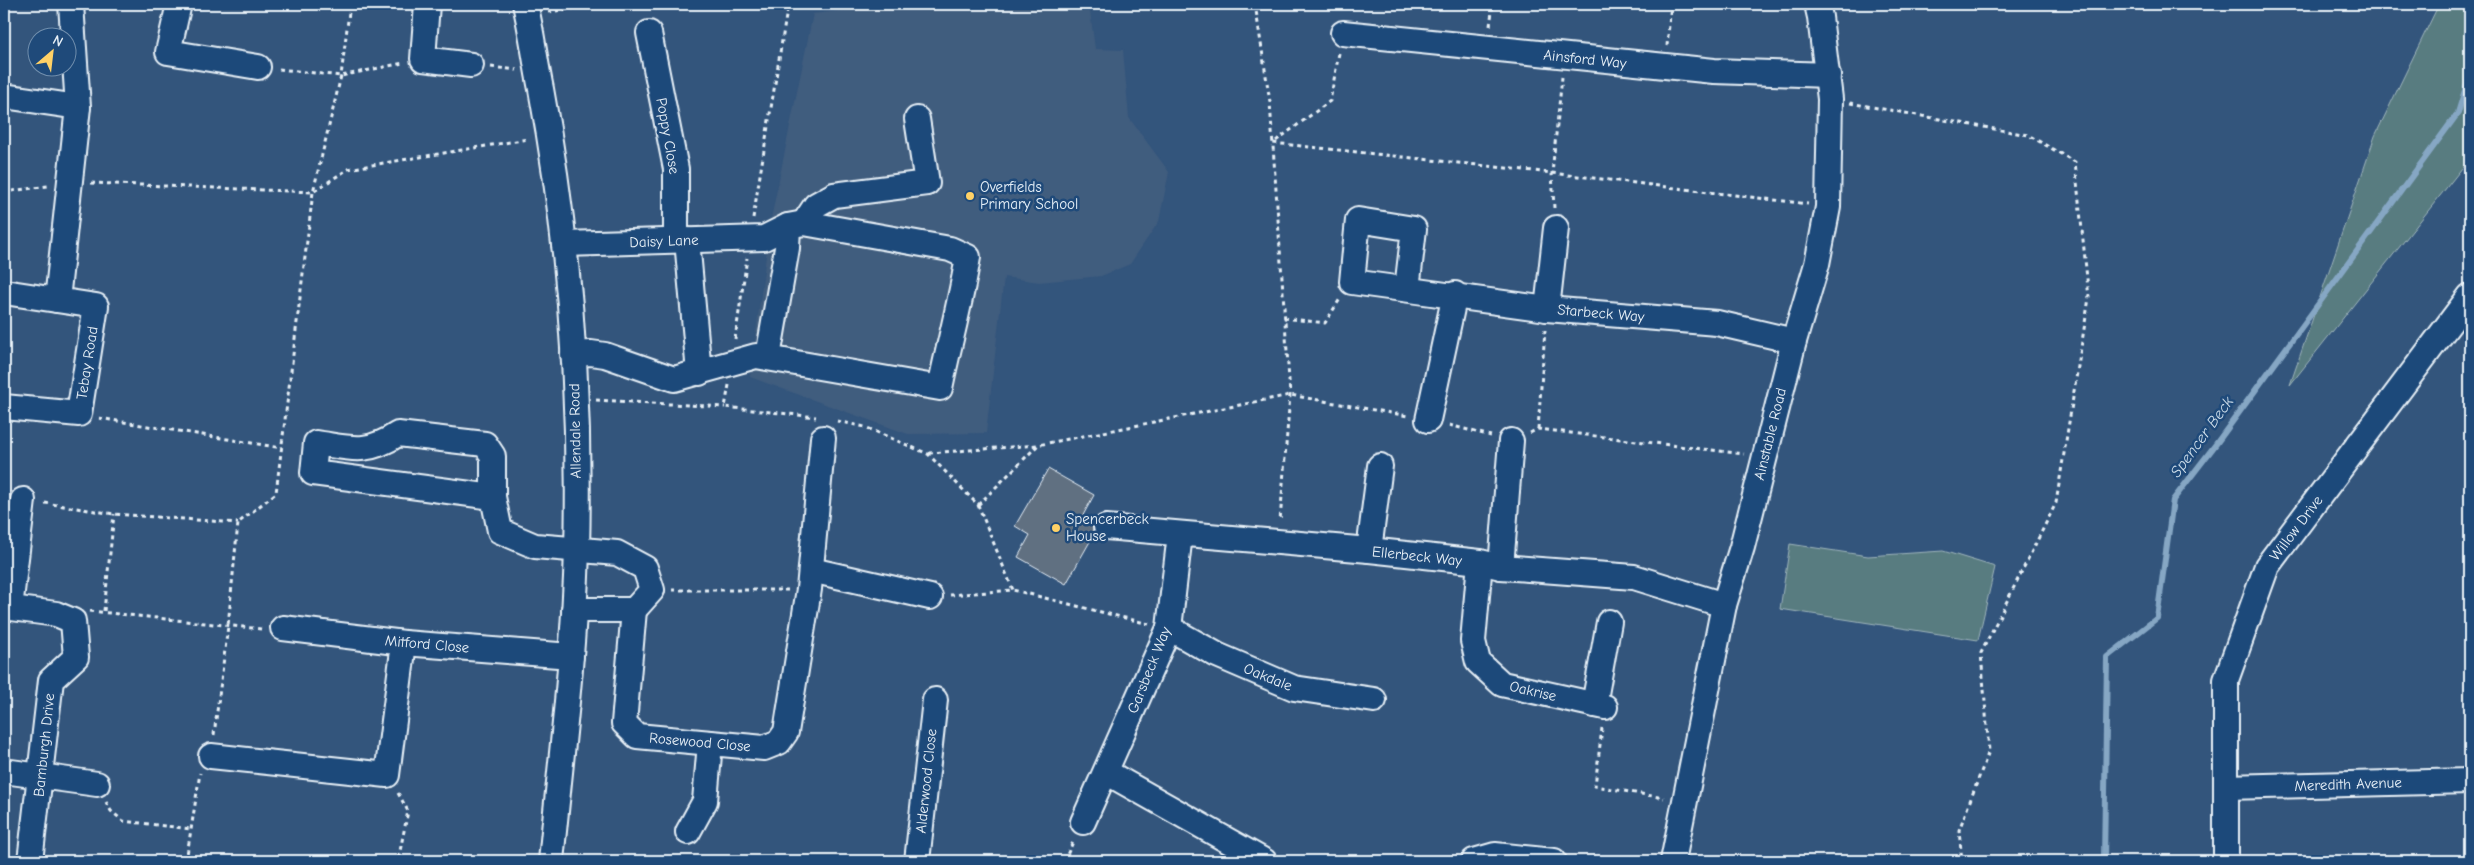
<svg xmlns="http://www.w3.org/2000/svg" width="2474" height="865" viewBox="0 0 2474 865" font-family="'Comic Neue',sans-serif">
<style>
.built{fill:#415d7e}
.green{fill:#587b80;stroke:#a0b6bc}
.lines{fill:none;stroke-linecap:round;stroke-linejoin:round}
.stream{stroke:#86a7c4;stroke-width:6}
.building{fill:#616f81;stroke:#e8f1f8}
.minor-casing{stroke:#e8f1f8;stroke-width:28}
.path{stroke:#e8f1f8;stroke-width:3;stroke-dasharray:4 4;stroke-linecap:butt}
.minor{stroke:#1f4a7a;stroke-width:24}
.poi-dot{fill:#ffd166;stroke:#1f4a7a;stroke-width:2}
.labels{text-anchor:middle;dominant-baseline:central;stroke-width:5;stroke-linejoin:round;paint-order:stroke}
.street-label{font-size:15px;fill:#e8f1f8;stroke:#1f4a7a}
.poi-label{font-size:15px;fill:#e8f1f8;stroke:#1f4a7a;text-anchor:start}
.water-label{font-size:16px;font-style:italic;fill:#d0dfeb;stroke:#1f4a7a}
</style>
<rect width="100%" height="100%" fill="#33557c"/>
<filter id="ink" filterUnits="userSpaceOnUse"><feTurbulence type="fractalNoise" baseFrequency=".02" numOctaves="2"/><feDisplacementMap in="SourceGraphic" scale="10" xChannelSelector="R" yChannelSelector="G"/><feConvolveMatrix kernelMatrix="1 2 1 2 8 2 1 2 1" color-interpolation-filters="sRGB"/></filter>
<g filter="url(#ink)">
<path class="built" d="M 893,4 L 1089,4 L 1095,49 L 1123,50 L 1129,118 L 1169,172 L 1159,221 L 1130,264 L 1101,276 L 1039,282 L 1004,277 L 986,433 L 908,434 L 750,377 L 771,219 L 813,14 Z"/>
<g class="green">
<path d="M 2439,4 L 2470,4 L 2470,158 L 2290,385 L 2375,136 Z"/>
<path d="M 1790,544 L 1868,556 L 1943,551 L 1995,567 L 1978,640 L 1780,609 Z"/>
</g>
<g class="lines">
<path class="stream" d="M 2104,861 L 2107,657 L 2157,618 L 2173,500 L 2216,444 L 2458,113 L 2470,74"/>
</g>
<path class="building" d="M 1048,469 L 1094,495 L 1081,519 L 1097,529 L 1066,584 L 1018,557 L 1030,535 L 1015,526 Z"/>
<g class="lines">
<defs>
<g id="minor">
<path d="M 427,4 L 423,59 L 471,65"/>
<path d="M 525,4 C 532,32 535,61 541,89 C 569,240 581,397 577,550 C 574,654 561,758 551,861"/>
<path d="M 178,8 L 168,52 L 258,67"/>
<path d="M 649,33 L 676,169 L 676,240"/>
<path d="M 1343,33 L 1714,71 L 1828,75"/>
<path d="M 4,96 L 78,107 L 71,4"/>
<path d="M 804,223 L 816,205 L 834,195 L 927,183 L 917,119"/>
<path d="M 687,240 L 699,373"/>
<path d="M 564,244 L 764,238 L 788,226 L 804,223 L 950,249 L 968,257 C 961,301 949,344 940,388 L 756,356 L 674,379 L 605,355 L 591,353 L 573,354"/>
<path d="M 1407,289 L 1414,229 L 1358,220 L 1352,282 L 1547,309 L 1717,323 L 1794,341"/>
<path d="M 4,292 L 96,306 L 79,414 L 4,407"/>
<path d="M 57,300 L 78,107"/>
<path d="M 1547,309 L 1556,228"/>
<path d="M 768,357 L 787,248 L 788,226"/>
<path d="M 1428,420 L 1455,294"/>
<path d="M 493,497 L 493,456 L 485,444 L 398,434 C 366,455 351,448 316,443 L 313,473 L 493,497 L 500,531 L 535,546 L 617,553 L 645,568 L 652,590 L 634,610"/>
<path d="M 1106,527 L 1369,550 L 1480,562 L 1501,567 L 1634,577 L 1724,605"/>
<path d="M 1369,550 L 1380,466"/>
<path d="M 1480,562 L 1473,641 L 1478,662 L 1502,684 L 1605,707"/>
<path d="M 1501,567 L 1511,441"/>
<path d="M 811,570 L 930,597"/>
<path d="M 4,607 L 56,614 L 73,621 L 76,657 L 51,680 L 30,861"/>
<path d="M 10,608 L 23,500"/>
<path d="M 574,610 L 634,610 L 624,723 L 637,736 L 764,748 L 779,742 L 786,732 L 809,589 L 823,438"/>
<path d="M 283,628 L 404,643 L 571,656"/>
<path d="M 1169,628 L 1217,655 L 1294,688 L 1374,700"/>
<path d="M 1594,705 L 1609,622"/>
<path d="M 211,756 L 387,775 L 404,643"/>
<path d="M 4,771 L 97,784"/>
<path d="M 1106,772 L 1264,861"/>
<path d="M 2226,787 L 2470,781"/>
<path d="M 1083,822 L 1169,628 L 1180,534"/>
<path d="M 688,832 L 705,801 L 710,743"/>
<path d="M 917,861 L 935,700"/>
<path d="M 1474,861 L 1495,855 L 1554,861"/>
<path d="M 1673,861 L 1724,605 L 1742,547 L 1794,341 L 1817,264 L 1828,207 L 1830,99 L 1820,17 L 1817,4"/>
<path d="M 2226,861 L 2226,680 L 2267,566 L 2470,296"/>
</g>
</defs>
<use href="#minor" class="minor-casing"/>
<g class="path">
<path d="M 1255,4 L 1270,102 L 1290,395 L 1280,521"/>
<path d="M 548,12 L 607,4"/>
<path d="M 1490,26 L 1493,4"/>
<path d="M 1667,46 L 1671,4"/>
<path d="M 1339,53 L 1330,101 L 1273,143 L 1552,173 L 1808,204"/>
<path d="M 491,67 L 517,70"/>
<path d="M 279,69 L 341,76 L 403,63"/>
<path d="M 1850,103 L 2028,135 L 2075,162 L 2089,298 L 2056,503 L 1981,653 L 1989,751 L 1959,830 L 1962,861"/>
<path d="M 91,183 L 313,192 L 348,169 L 528,139"/>
<path d="M 4,192 L 48,186"/>
<path d="M 1554,208 L 1552,173 L 1562,77"/>
<path d="M 753,218 L 788,4"/>
<path d="M 1284,318 L 1325,323 L 1340,299"/>
<path d="M 735,339 L 747,258"/>
<path d="M 729,385 L 725,407 L 816,417"/>
<path d="M 596,400 L 725,407"/>
<path d="M 99,418 L 282,448"/>
<path d="M 837,421 L 865,427 L 928,454 L 978,505 L 1013,590"/>
<path d="M 1449,425 L 1491,436"/>
<path d="M 1538,429 L 1545,330"/>
<path d="M 1530,433 L 1538,429 L 1744,454"/>
<path d="M 929,453 L 1038,445"/>
<path d="M 45,503 L 114,514 L 238,523"/>
<path d="M 978,505 L 1038,445 L 1290,395 L 1408,416"/>
<path d="M 672,590 L 789,590"/>
<path d="M 950,595 L 1013,590 L 1149,624"/>
<path d="M 90,611 L 262,629"/>
<path d="M 104,611 L 114,514"/>
<path d="M 1602,728 L 1595,786 L 1664,798"/>
<path d="M 214,735 L 228,626 L 238,523 L 276,493 L 313,192 L 341,76 L 350,4"/>
<path d="M 398,793 L 408,811 L 398,861"/>
<path d="M 106,802 L 111,811 L 123,821 L 191,829"/>
<path d="M 186,861 L 200,773"/>
<path d="M 1064,861 L 1074,840"/>
</g>
<use href="#minor" class="minor"/>
</g>
</g>
<g class="poi-dot">
<circle cx="970" cy="196" r="5"/>
<circle cx="1056" cy="528" r="5"/>
</g>
<g class="labels">
<g class="street-label">
<text transform="translate(1585 59) rotate(6)">Ainsford Way</text>
<text transform="translate(668 136) rotate(80)">Poppy Close</text>
<text transform="translate(664 241) rotate(-2)">Daisy Lane</text>
<text transform="translate(1601 313) rotate(5)">Starbeck Way</text>
<text transform="translate(87 363) rotate(-81)">Tebay Road</text>
<text transform="translate(575 431) rotate(-91)">Allendale Road</text>
<text transform="translate(1770 434) rotate(-76)">Ainstable Road</text>
<text transform="translate(2296 528) rotate(-53)">Willow Drive</text>
<text transform="translate(1417 556) rotate(6)">Ellerbeck Way</text>
<text transform="translate(427 644) rotate(5)">Mitford Close</text>
<text transform="translate(1149 670) rotate(-68)">Garsbeck Way</text>
<text transform="translate(1268 677) rotate(22)">Oakdale</text>
<text transform="translate(1533 691) rotate(13)">Oakrise</text>
<text transform="translate(700 742) rotate(5)">Rosewood Close</text>
<text transform="translate(44 745) rotate(-84)">Bamburgh Drive</text>
<text transform="translate(926 781) rotate(-84)">Alderwood Close</text>
<text transform="translate(2348 784) rotate(-2)">Meredith Avenue</text>
</g>
<g class="poi-label">
<text x="980" y="187">Overfields<tspan x="980" dy="17">Primary School</tspan></text>
<text x="1066" y="519">Spencerbeck<tspan x="1066" dy="17">House</tspan></text>
</g>
<g class="water-label">
<text transform="translate(2202 437) rotate(-54)">Spencer Beck</text>
</g>
</g>
<rect width="2474" height="865" fill="none" stroke="#1f4a7a" stroke-width="20"/>
<rect x="10" y="10" width="2454" height="845" fill="none" stroke="#e8f1f8" stroke-width="2" filter="url(#ink)"/>
<g transform="translate(52 52) rotate(28)"><circle r="24" fill="#1f4a7a" stroke="#6f8dac"/>
<path d="M0-4L9 19L0 12L-9 19Z" fill="#ffd166"/>
<text y="-8" font-size="14" font-weight="bold" text-anchor="middle" fill="#e8f1f8">N</text>
</g>
</svg>
